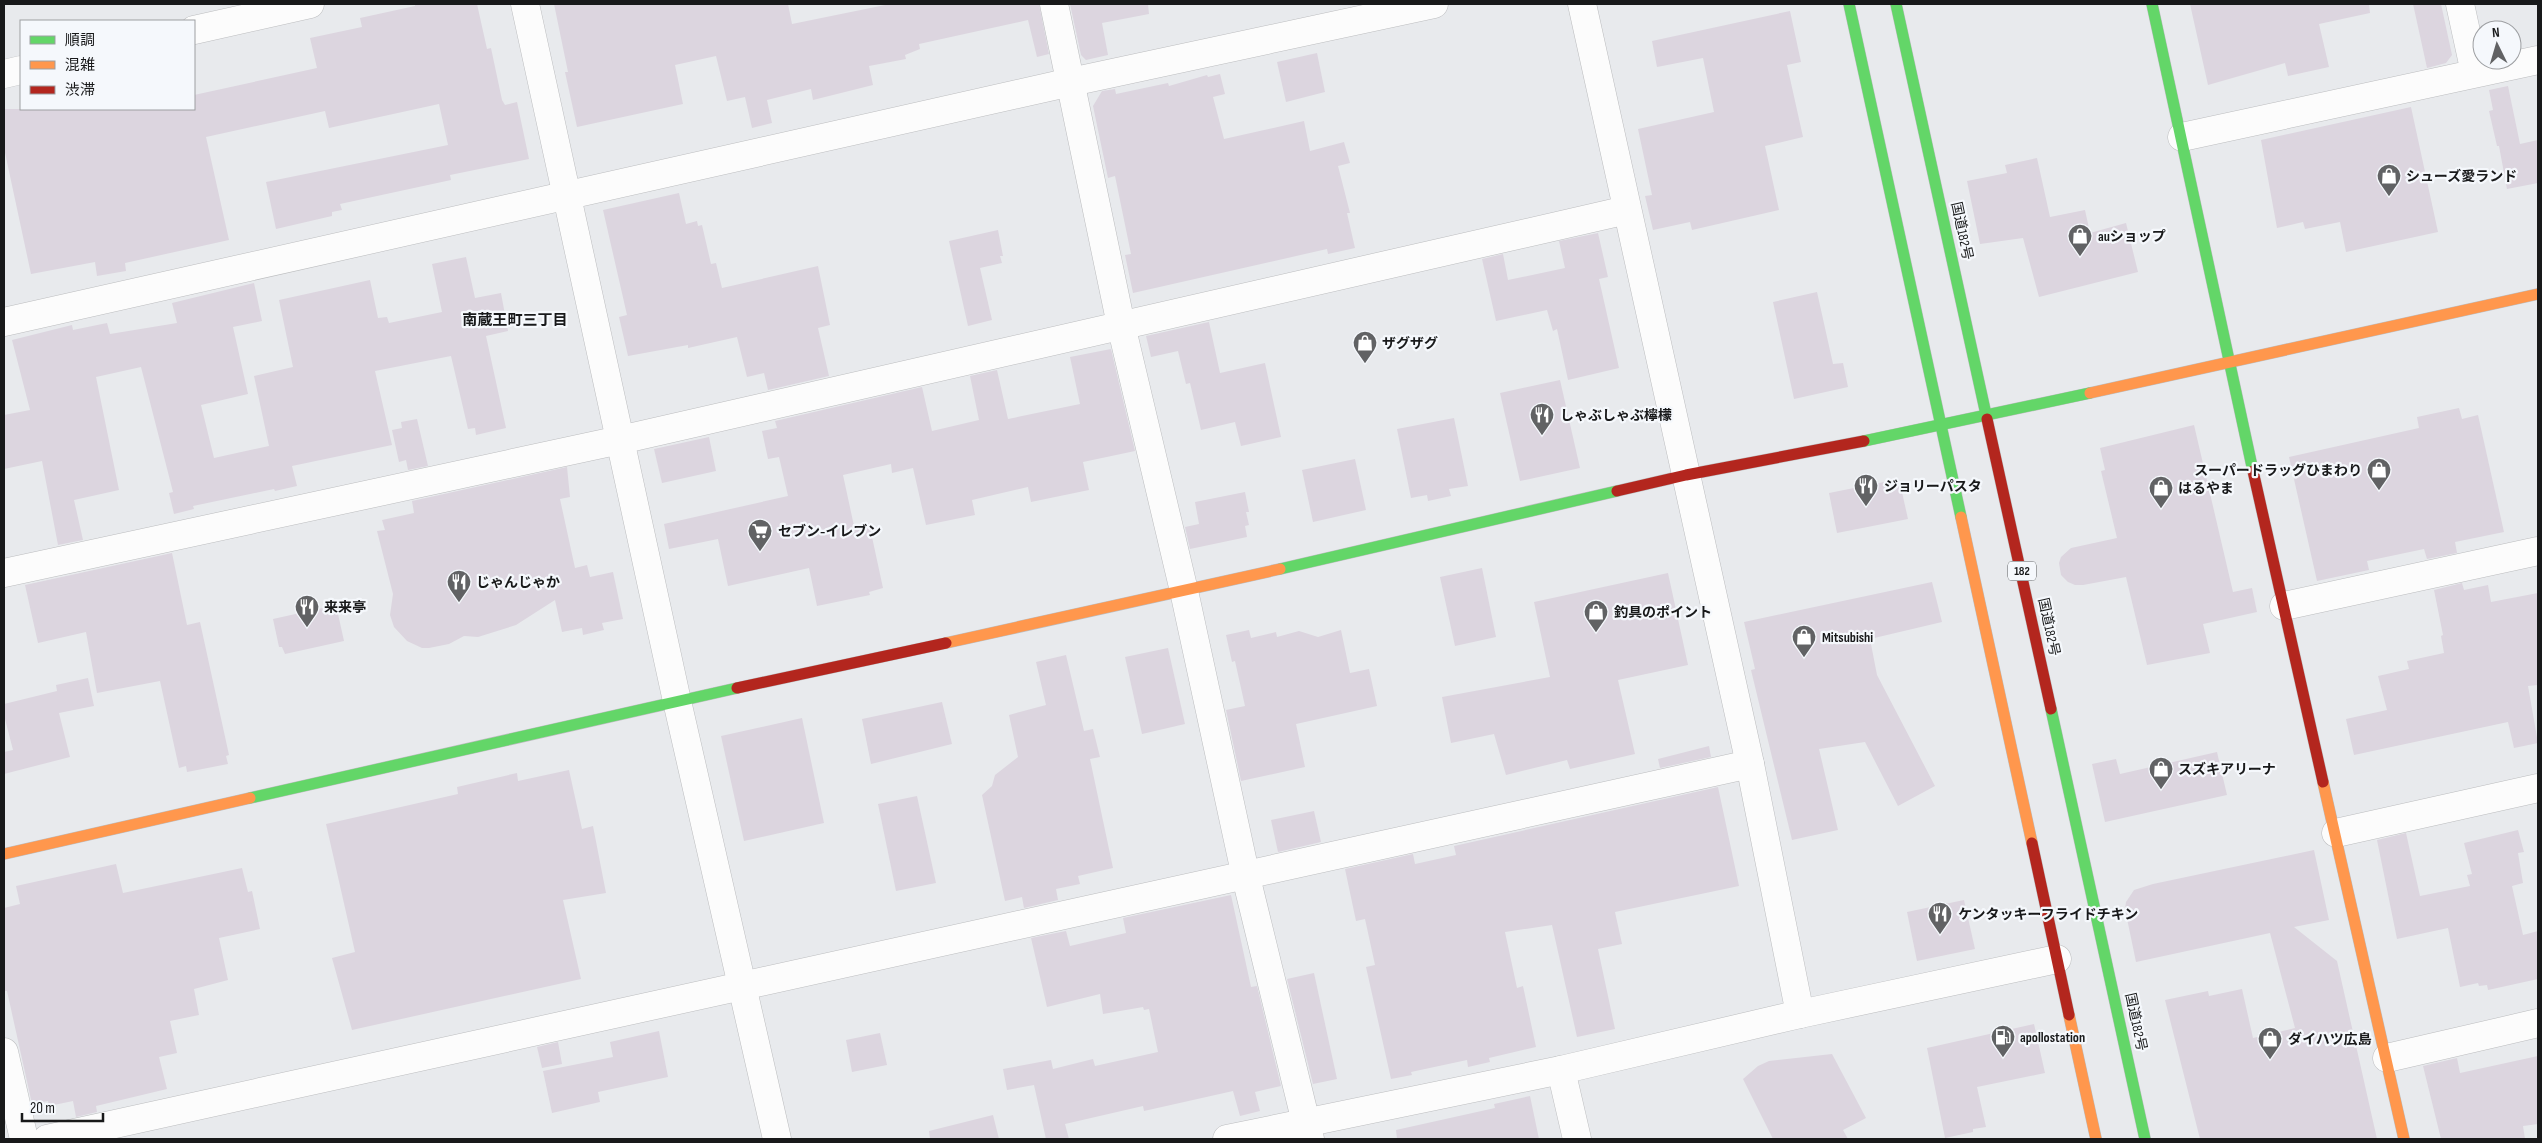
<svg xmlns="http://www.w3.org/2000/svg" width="2542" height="1143" viewBox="0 0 2542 1143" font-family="'Sofia Sans Condensed','Noto Sans JP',sans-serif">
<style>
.building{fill:#dcd5df}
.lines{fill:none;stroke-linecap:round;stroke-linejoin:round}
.street-casing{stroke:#bcbdbf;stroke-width:29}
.fast-casing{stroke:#bcbdbf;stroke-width:12}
.slow-casing{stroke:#bcbdbf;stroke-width:12}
.jam-casing{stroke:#bcbdbf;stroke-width:12}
.street{stroke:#fcfcfc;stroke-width:28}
.fast{stroke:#63d668;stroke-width:11}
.slow{stroke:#ff974d;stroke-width:11}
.jam{stroke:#b3261e;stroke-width:11}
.labels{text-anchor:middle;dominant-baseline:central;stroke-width:4.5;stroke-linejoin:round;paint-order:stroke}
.shield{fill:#f5f8fc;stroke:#5a5c5e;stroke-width:1}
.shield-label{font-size:12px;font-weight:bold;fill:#18191a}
.poi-label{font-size:14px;font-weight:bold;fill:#18191a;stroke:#f5f8fc;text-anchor:start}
.street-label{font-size:14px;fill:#18191a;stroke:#f5f8fc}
.neighbourhood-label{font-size:15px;font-weight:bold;fill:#18191a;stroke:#f5f8fc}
</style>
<rect width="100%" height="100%" fill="#e8eaed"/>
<g class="building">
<path d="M 415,4 L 477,4 L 487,49 L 491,48 L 502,100 L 505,105 L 517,102 L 529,159 L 450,175 L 451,180 L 340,204 L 342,210 L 332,212 L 332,216 L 276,229 L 266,182 L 448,145 L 439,104 L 329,128 L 325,111 L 206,137 L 229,240 L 125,263 L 126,271 L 97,276 L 95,262 L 31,274 L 4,148 L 4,109 L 194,109 L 194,95 L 317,68 L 310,38 L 362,27 L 360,18 L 415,6 Z"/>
<path d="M 554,4 L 788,4 L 792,24 L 890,4 L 1039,4 L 1049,54 L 1037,57 L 1028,20 L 919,44 L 920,49 L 905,55 L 906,59 L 869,66 L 873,85 L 813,100 L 811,89 L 767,100 L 772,123 L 752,128 L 745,97 L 727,101 L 716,56 L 675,65 L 683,104 L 577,127 L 565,72 L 568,72 Z"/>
<path d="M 1070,4 L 1148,4 L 1149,14 L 1102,23 L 1108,55 L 1086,60 L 1081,55 Z"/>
<path d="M 2190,4 L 2369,4 L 2370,13 L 2319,24 L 2329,67 L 2288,76 L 2285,63 L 2208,85 Z"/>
<path d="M 2413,4 L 2441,4 L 2452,55 L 2446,63 L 2427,68 Z"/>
<path d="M 1790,11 L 1801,62 L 1787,65 L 1803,137 L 1765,146 L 1779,210 L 1692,230 L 1690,222 L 1653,230 L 1645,196 L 1652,195 L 1638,129 L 1714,112 L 1703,58 L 1657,67 L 1652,41 Z"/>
<path d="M 1317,53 L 1325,92 L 1286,102 L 1277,62 Z"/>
<path d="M 1220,74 L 1225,94 L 1213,97 L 1224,139 L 1304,121 L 1310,151 L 1344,142 L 1350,163 L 1338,166 L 1350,213 L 1347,213 L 1355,248 L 1328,254 L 1327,249 L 1133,293 L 1125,255 L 1131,254 L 1115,176 L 1108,178 L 1093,106 L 1102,91 L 1115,89 L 1116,94 L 1168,83 L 1169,86 L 1207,75 L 1208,77 Z"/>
<path d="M 2508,86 L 2520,144 L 2538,140 L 2538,183 L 2507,189 L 2499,146 L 2497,146 L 2489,111 L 2493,110 L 2489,90 Z"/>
<path d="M 2411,107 L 2438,232 L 2346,252 L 2340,222 L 2305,229 L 2303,222 L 2277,228 L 2261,140 Z"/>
<path d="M 2037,158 L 2050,217 L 2085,210 L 2090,233 L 2126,223 L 2138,272 L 2039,297 L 2023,238 L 1980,244 L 1967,181 L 2007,173 L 2005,165 Z"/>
<path d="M 679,193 L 686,224 L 697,221 L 698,226 L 702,225 L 711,264 L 716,263 L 722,288 L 818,266 L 830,325 L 818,328 L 829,376 L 768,390 L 764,373 L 747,377 L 737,337 L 688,348 L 688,345 L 628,356 L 619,317 L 627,315 L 603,210 Z"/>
<path d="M 998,230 L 1003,256 L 1000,256 L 1002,263 L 980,268 L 992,320 L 968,326 L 949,241 Z"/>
<path d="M 1598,233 L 1608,277 L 1599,279 L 1619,368 L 1568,380 L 1557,329 L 1553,331 L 1547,310 L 1496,321 L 1482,259 L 1503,254 L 1508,280 L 1565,268 L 1559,241 Z"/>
<path d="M 466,257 L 475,298 L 501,293 L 508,331 L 486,336 L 506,428 L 476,435 L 475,428 L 468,429 L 451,356 L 375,371 L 392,445 L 292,466 L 297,486 L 275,491 L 274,489 L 193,506 L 194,509 L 174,514 L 169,493 L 173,492 L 141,367 L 96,377 L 119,490 L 74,500 L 83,540 L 58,545 L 42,461 L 4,469 L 4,415 L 30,410 L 12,340 L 72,325 L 73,330 L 107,323 L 110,334 L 177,323 L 172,303 L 254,283 L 262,321 L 233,327 L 248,394 L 201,405 L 214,458 L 269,446 L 254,376 L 293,367 L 279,300 L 370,280 L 378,318 L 387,317 L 389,323 L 442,312 L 432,264 Z"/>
<path d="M 1817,292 L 1833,364 L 1843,363 L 1848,387 L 1794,399 L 1773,302 Z"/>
<path d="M 1209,322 L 1220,373 L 1265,363 L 1281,437 L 1241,446 L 1235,422 L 1201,430 L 1190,383 L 1186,384 L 1178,351 L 1151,357 L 1146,336 Z"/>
<path d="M 1111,349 L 1135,451 L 1083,462 L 1089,490 L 1031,502 L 1028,487 L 972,500 L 975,515 L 926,525 L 913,468 L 892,473 L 891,464 L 843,475 L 854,526 L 869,523 L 883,588 L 869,592 L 870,595 L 817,606 L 809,568 L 728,586 L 718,539 L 669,549 L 664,524 L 788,496 L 779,457 L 768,459 L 762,431 L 777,428 L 775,421 L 922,387 L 932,431 L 979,420 L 970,376 L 997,370 L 1008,419 L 1080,404 L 1070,357 Z"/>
<path d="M 1560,380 L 1580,468 L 1520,481 L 1500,393 Z"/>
<path d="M 2459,408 L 2462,419 L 2478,415 L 2504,532 L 2455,542 L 2457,553 L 2427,559 L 2424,549 L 2367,561 L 2369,570 L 2317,581 L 2289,457 L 2419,428 L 2417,417 Z"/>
<path d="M 1454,418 L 1468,486 L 1449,489 L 1451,496 L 1428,501 L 1427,495 L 1411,498 L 1397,429 Z"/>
<path d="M 417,419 L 428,466 L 408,470 L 406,460 L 399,462 L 392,430 L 402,428 L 401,422 Z"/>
<path d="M 2194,425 L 2233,592 L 2252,588 L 2257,612 L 2203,624 L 2210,653 L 2147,665 L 2126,577 L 2083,585 L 2075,585 L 2068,582 L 2061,575 L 2059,563 L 2061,557 L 2071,548 L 2117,538 L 2101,471 L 2105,470 L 2100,448 Z"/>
<path d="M 709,437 L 716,471 L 662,483 L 654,449 Z"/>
<path d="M 1355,459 L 1366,510 L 1313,522 L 1302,470 Z"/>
<path d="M 567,467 L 570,497 L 560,499 L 575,568 L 587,565 L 590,577 L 613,572 L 623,619 L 602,623 L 604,630 L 583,635 L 582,628 L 562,632 L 555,600 L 516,625 L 478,637 L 464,636 L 449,644 L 429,648 L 422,648 L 407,641 L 394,627 L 390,615 L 393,594 L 377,531 L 385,530 L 382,520 L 414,513 L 412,501 Z"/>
<path d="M 1899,479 L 1908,519 L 1837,533 L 1829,493 Z"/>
<path d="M 1245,492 L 1249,512 L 1246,512 L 1249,525 L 1245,526 L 1247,537 L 1190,549 L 1185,527 L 1199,524 L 1195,502 Z"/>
<path d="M 172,553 L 187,625 L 200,622 L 229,755 L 226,756 L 228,764 L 187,772 L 186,766 L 179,768 L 160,681 L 97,693 L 86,632 L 38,643 L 25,585 Z"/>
<path d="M 1482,568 L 1496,637 L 1455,646 L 1440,577 Z"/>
<path d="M 1668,573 L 1688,665 L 1618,680 L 1635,754 L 1570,769 L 1567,760 L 1506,775 L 1494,734 L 1451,743 L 1442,697 L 1550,677 L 1534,602 Z"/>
<path d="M 1932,582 L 1942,622 L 1870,639 L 1877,675 L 1935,786 L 1898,806 L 1865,742 L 1819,749 L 1838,830 L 1792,840 L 1751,670 L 1755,669 L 1744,622 Z"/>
<path d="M 2462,583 L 2464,590 L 2488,585 L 2491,602 L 2538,593 L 2538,685 L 2528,686 L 2538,743 L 2514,748 L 2508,722 L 2354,755 L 2346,719 L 2387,710 L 2378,676 L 2409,669 L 2407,661 L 2444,653 L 2441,636 L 2443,635 L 2434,590 Z"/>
<path d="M 336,605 L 344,641 L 285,654 L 282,647 L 279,647 L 273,619 Z"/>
<path d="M 1249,630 L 1251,638 L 1276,632 L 1277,637 L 1299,631 L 1318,637 L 1341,630 L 1350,673 L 1369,669 L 1377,706 L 1296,724 L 1305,767 L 1241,781 L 1226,710 L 1245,706 L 1235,661 L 1232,662 L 1226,635 Z"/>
<path d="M 1168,648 L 1185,724 L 1142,734 L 1125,657 Z"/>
<path d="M 1066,655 L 1084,731 L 1093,729 L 1100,757 L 1090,759 L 1113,868 L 1078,876 L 1080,884 L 1056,889 L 1058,900 L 1024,908 L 1022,897 L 1005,901 L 982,795 L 992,786 L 995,775 L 1018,757 L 1009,715 L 1046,705 L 1036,662 Z"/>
<path d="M 88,678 L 94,706 L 59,713 L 70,757 L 4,774 L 4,752 L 13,750 L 4,715 L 4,704 L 57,691 L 56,685 Z"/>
<path d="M 942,702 L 952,744 L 871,764 L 862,719 Z"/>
<path d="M 802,718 L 824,823 L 744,841 L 721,736 Z"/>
<path d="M 1709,746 L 1711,757 L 1660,768 L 1658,759 Z"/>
<path d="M 2217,752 L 2227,795 L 2105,822 L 2092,764 L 2116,759 L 2120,774 Z"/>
<path d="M 569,770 L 582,829 L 593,826 L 606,893 L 563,900 L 581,979 L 352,1030 L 332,958 L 355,952 L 326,824 L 458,794 L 457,787 L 517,773 L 518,781 Z"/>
<path d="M 1718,787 L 1739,886 L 1615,912 L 1622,944 L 1598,949 L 1615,1029 L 1577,1037 L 1552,925 L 1505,932 L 1517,988 L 1523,986 L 1536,1047 L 1489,1058 L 1490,1062 L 1468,1067 L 1467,1060 L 1411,1072 L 1412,1075 L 1391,1079 L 1366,967 L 1375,965 L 1365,919 L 1356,921 L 1345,869 L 1413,854 L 1415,864 L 1456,855 L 1454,846 Z"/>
<path d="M 917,796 L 936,883 L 896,891 L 878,804 Z"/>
<path d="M 1314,811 L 1321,842 L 1278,852 L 1271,820 Z"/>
<path d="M 2518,830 L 2524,852 L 2518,853 L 2523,883 L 2512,886 L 2523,935 L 2538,931 L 2538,979 L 2488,990 L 2487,985 L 2479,986 L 2478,983 L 2460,987 L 2448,928 L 2397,939 L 2377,840 L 2406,833 L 2420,896 L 2470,886 L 2467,875 L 2472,874 L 2464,843 Z"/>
<path d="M 2314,850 L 2329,920 L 2294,927 L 2337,961 L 2377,1139 L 2200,1139 L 2165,1000 L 2208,991 L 2209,996 L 2242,989 L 2253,1038 L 2295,1028 L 2270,933 L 2136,962 L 2125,909 L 2126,902 L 2134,890 L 2153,884 Z"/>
<path d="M 116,864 L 123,893 L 242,868 L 248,892 L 252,891 L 260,929 L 219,938 L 228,980 L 194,989 L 199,1015 L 170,1021 L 177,1053 L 159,1057 L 167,1089 L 96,1106 L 97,1112 L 76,1117 L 73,1101 L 49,1106 L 48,1101 L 32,1104 L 7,991 L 4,991 L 4,908 L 20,904 L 16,886 Z"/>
<path d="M 1231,895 L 1251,987 L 1257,986 L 1281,1086 L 1255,1092 L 1260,1111 L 1240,1116 L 1233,1091 L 1144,1111 L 1143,1106 L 1065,1124 L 1069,1139 L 1046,1139 L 1034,1085 L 1007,1090 L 1003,1069 L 1051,1060 L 1053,1069 L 1093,1059 L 1095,1066 L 1158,1052 L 1149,1009 L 1144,1010 L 1143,1007 L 1103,1014 L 1100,994 L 1047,1007 L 1031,938 L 1066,931 L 1070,946 L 1126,933 L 1123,918 Z"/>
<path d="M 1964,900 L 1975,949 L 1917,961 L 1907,912 Z"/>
<path d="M 1314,973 L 1337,1079 L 1313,1084 L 1287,979 Z"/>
<path d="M 2034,1024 L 2045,1073 L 1977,1087 L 1986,1127 L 1973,1129 L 1973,1132 L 1945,1138 L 1927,1048 Z"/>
<path d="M 659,1031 L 668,1077 L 598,1092 L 600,1102 L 552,1113 L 543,1071 L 613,1057 L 610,1042 Z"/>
<path d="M 880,1033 L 887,1065 L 852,1072 L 846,1040 Z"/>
<path d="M 558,1042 L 562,1064 L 542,1068 L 537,1047 Z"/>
<path d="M 1832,1054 L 1866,1118 L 1843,1130 L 1848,1139 L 1773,1139 L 1743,1079 L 1758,1066 L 1769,1061 Z"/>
<path d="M 2538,1056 L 2538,1124 L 2523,1126 L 2525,1139 L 2441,1139 L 2423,1066 L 2457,1058 L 2460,1073 Z"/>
<path d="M 1530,1096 L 1539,1139 L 1397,1139 L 1396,1130 L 1495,1108 L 1494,1104 Z"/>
<path d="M 993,1115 L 999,1139 L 930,1139 L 929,1131 Z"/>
</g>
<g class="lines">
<defs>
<g id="street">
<path d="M 525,4 L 677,701 L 777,1139"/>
<path d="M 1054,4 L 1121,325 L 1184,591 L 1246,877 L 1310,1139"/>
<path d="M 1582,4 L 1750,764 L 1800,1014"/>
<path d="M 2460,4 L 2475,73"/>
<path d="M 194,30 L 310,4"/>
<path d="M 4,74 L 21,70"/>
<path d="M 2182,137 L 2538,60"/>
<path d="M 4,322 L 1071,82 L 1434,4"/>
<path d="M 4,573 L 620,440 L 1627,210"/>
<path d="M 2284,606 L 2538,551"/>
<path d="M 2336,833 L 2538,788"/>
<path d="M 4,1052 L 24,1139"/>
<path d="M 2387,1058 L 2538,1023"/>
<path d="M 1561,1070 L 1577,1139"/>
<path d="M 47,1139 L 1750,764"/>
<path d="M 1227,1139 L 1561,1070 L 1800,1014 L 2057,959"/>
</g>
<g id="fast">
<path d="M 1849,4 L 1961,517"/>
<path d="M 1896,4 L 1987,419"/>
<path d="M 2152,4 L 2253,471"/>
<path d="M 1864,441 L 2090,393"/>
<path d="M 1280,569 L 1617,491"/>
<path d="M 2051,709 L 2145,1139"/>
<path d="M 250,798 L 737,688"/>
</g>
<g id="slow">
<path d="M 2090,393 L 2538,294"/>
<path d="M 1961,517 L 2032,843"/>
<path d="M 946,643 L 1280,569"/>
<path d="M 2323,782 L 2404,1139"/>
<path d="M 4,854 L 250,798"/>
<path d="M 2069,1015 L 2096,1139"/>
</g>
<g id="jam">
<path d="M 1987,419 L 2051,709"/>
<path d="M 2253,471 L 2323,782"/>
<path d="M 1617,491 L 1686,475 L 1864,441"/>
<path d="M 737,688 L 946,643"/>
<path d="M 2032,843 L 2069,1015"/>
</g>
</defs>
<use href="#street" class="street-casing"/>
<use href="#fast" class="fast-casing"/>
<use href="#slow" class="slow-casing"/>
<use href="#jam" class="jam-casing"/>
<use href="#street" class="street"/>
<use href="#fast" class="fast"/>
<use href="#slow" class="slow"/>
<use href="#jam" class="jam"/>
</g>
<defs>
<symbol id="shop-pin" viewBox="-11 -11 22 30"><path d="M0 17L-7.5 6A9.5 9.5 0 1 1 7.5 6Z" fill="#616264" stroke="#f5f8fc"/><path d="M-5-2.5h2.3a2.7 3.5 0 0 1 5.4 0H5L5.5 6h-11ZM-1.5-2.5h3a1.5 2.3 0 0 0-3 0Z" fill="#fff"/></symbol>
<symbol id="restaurant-pin" viewBox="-11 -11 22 30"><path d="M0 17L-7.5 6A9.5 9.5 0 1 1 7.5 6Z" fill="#616264" stroke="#f5f8fc"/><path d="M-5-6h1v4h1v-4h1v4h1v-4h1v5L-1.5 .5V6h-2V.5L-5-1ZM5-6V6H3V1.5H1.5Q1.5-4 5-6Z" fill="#fff"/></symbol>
<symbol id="supermarket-pin" viewBox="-11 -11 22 30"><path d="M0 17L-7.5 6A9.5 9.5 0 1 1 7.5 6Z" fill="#616264" stroke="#f5f8fc"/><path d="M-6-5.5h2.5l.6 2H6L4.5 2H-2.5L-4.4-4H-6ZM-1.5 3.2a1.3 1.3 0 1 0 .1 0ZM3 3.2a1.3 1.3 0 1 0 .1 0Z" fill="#fff"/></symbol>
<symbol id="fuel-pin" viewBox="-11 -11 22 30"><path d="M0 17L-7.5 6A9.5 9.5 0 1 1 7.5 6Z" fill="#616264" stroke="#f5f8fc"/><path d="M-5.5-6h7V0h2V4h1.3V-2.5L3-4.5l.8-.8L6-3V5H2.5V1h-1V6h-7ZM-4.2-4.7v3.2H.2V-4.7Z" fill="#fff"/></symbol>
</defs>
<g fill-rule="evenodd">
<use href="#shop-pin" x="2375" y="162" width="28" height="38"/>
<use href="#shop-pin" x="2066" y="222" width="28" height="38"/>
<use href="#shop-pin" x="1351" y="329" width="28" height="38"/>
<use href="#restaurant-pin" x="1528" y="401" width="28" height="38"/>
<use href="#shop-pin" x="2365" y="456" width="28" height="38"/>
<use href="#restaurant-pin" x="1852" y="472" width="28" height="38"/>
<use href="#shop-pin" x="2147" y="474" width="28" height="38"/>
<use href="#supermarket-pin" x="746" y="517" width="28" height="38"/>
<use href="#restaurant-pin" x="445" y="568" width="28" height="38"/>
<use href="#restaurant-pin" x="293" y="593" width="28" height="38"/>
<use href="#shop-pin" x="1582" y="598" width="28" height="38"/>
<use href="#shop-pin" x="1790" y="623" width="28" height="38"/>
<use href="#shop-pin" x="2147" y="755" width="28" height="38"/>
<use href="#restaurant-pin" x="1926" y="900" width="28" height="38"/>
<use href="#fuel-pin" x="1989" y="1023" width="28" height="38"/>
<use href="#shop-pin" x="2256" y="1025" width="28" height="38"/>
</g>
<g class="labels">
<rect class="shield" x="2008" y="561.5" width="28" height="19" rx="4"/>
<g class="shield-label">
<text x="2022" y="571">182</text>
</g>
<g class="poi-label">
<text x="2406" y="176">シューズ愛ランド</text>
<text x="2098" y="236">auショップ</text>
<text x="1382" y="343">ザグザグ</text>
<text x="1560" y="415">しゃぶしゃぶ檸檬</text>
<text x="2362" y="470" text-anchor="end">スーパードラッグひまわり</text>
<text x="1884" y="486">ジョリーパスタ</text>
<text x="2178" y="488">はるやま</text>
<text x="778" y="531">セブン-イレブン</text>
<text x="476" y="582">じゃんじゃか</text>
<text x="324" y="607">来来亭</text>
<text x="1614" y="612">釣具のポイント</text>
<text x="1822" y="637">Mitsubishi</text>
<text x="2178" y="769">スズキアリーナ</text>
<text x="1958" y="914">ケンタッキーフライドチキン</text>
<text x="2020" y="1037">apollostation</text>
<text x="2288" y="1039">ダイハツ広島</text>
</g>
<g class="street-label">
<text transform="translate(1962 231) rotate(78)">国道182号</text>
<text transform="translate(2049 627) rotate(78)">国道182号</text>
<text transform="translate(2136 1022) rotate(78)">国道182号</text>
</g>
<g class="neighbourhood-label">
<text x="515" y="320">南蔵王町三丁目</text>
</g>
</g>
<rect width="2542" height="1143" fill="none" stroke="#18191a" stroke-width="10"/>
<rect x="20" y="20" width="175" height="90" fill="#f5f8fc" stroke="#9d9fa2"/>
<rect x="30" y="36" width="25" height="8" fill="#63d668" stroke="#9d9fa2"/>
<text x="65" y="45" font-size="15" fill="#18191a">順調</text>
<rect x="30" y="61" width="25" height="8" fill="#ff974d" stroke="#9d9fa2"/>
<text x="65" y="70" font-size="15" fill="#18191a">混雑</text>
<rect x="30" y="86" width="25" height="8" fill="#b3261e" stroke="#9d9fa2"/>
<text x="65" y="95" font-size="15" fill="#18191a">渋滞</text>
<g transform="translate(2497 45) rotate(355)"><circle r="24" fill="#f5f8fc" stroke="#9d9fa2"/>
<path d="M0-4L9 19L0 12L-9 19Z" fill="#616264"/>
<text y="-8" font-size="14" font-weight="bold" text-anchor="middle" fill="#18191a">N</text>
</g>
<path d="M22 1113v8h81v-8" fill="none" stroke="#18191a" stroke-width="2.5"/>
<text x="30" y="1113" font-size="15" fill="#18191a" stroke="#f5f8fc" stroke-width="4" paint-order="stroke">20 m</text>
</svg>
